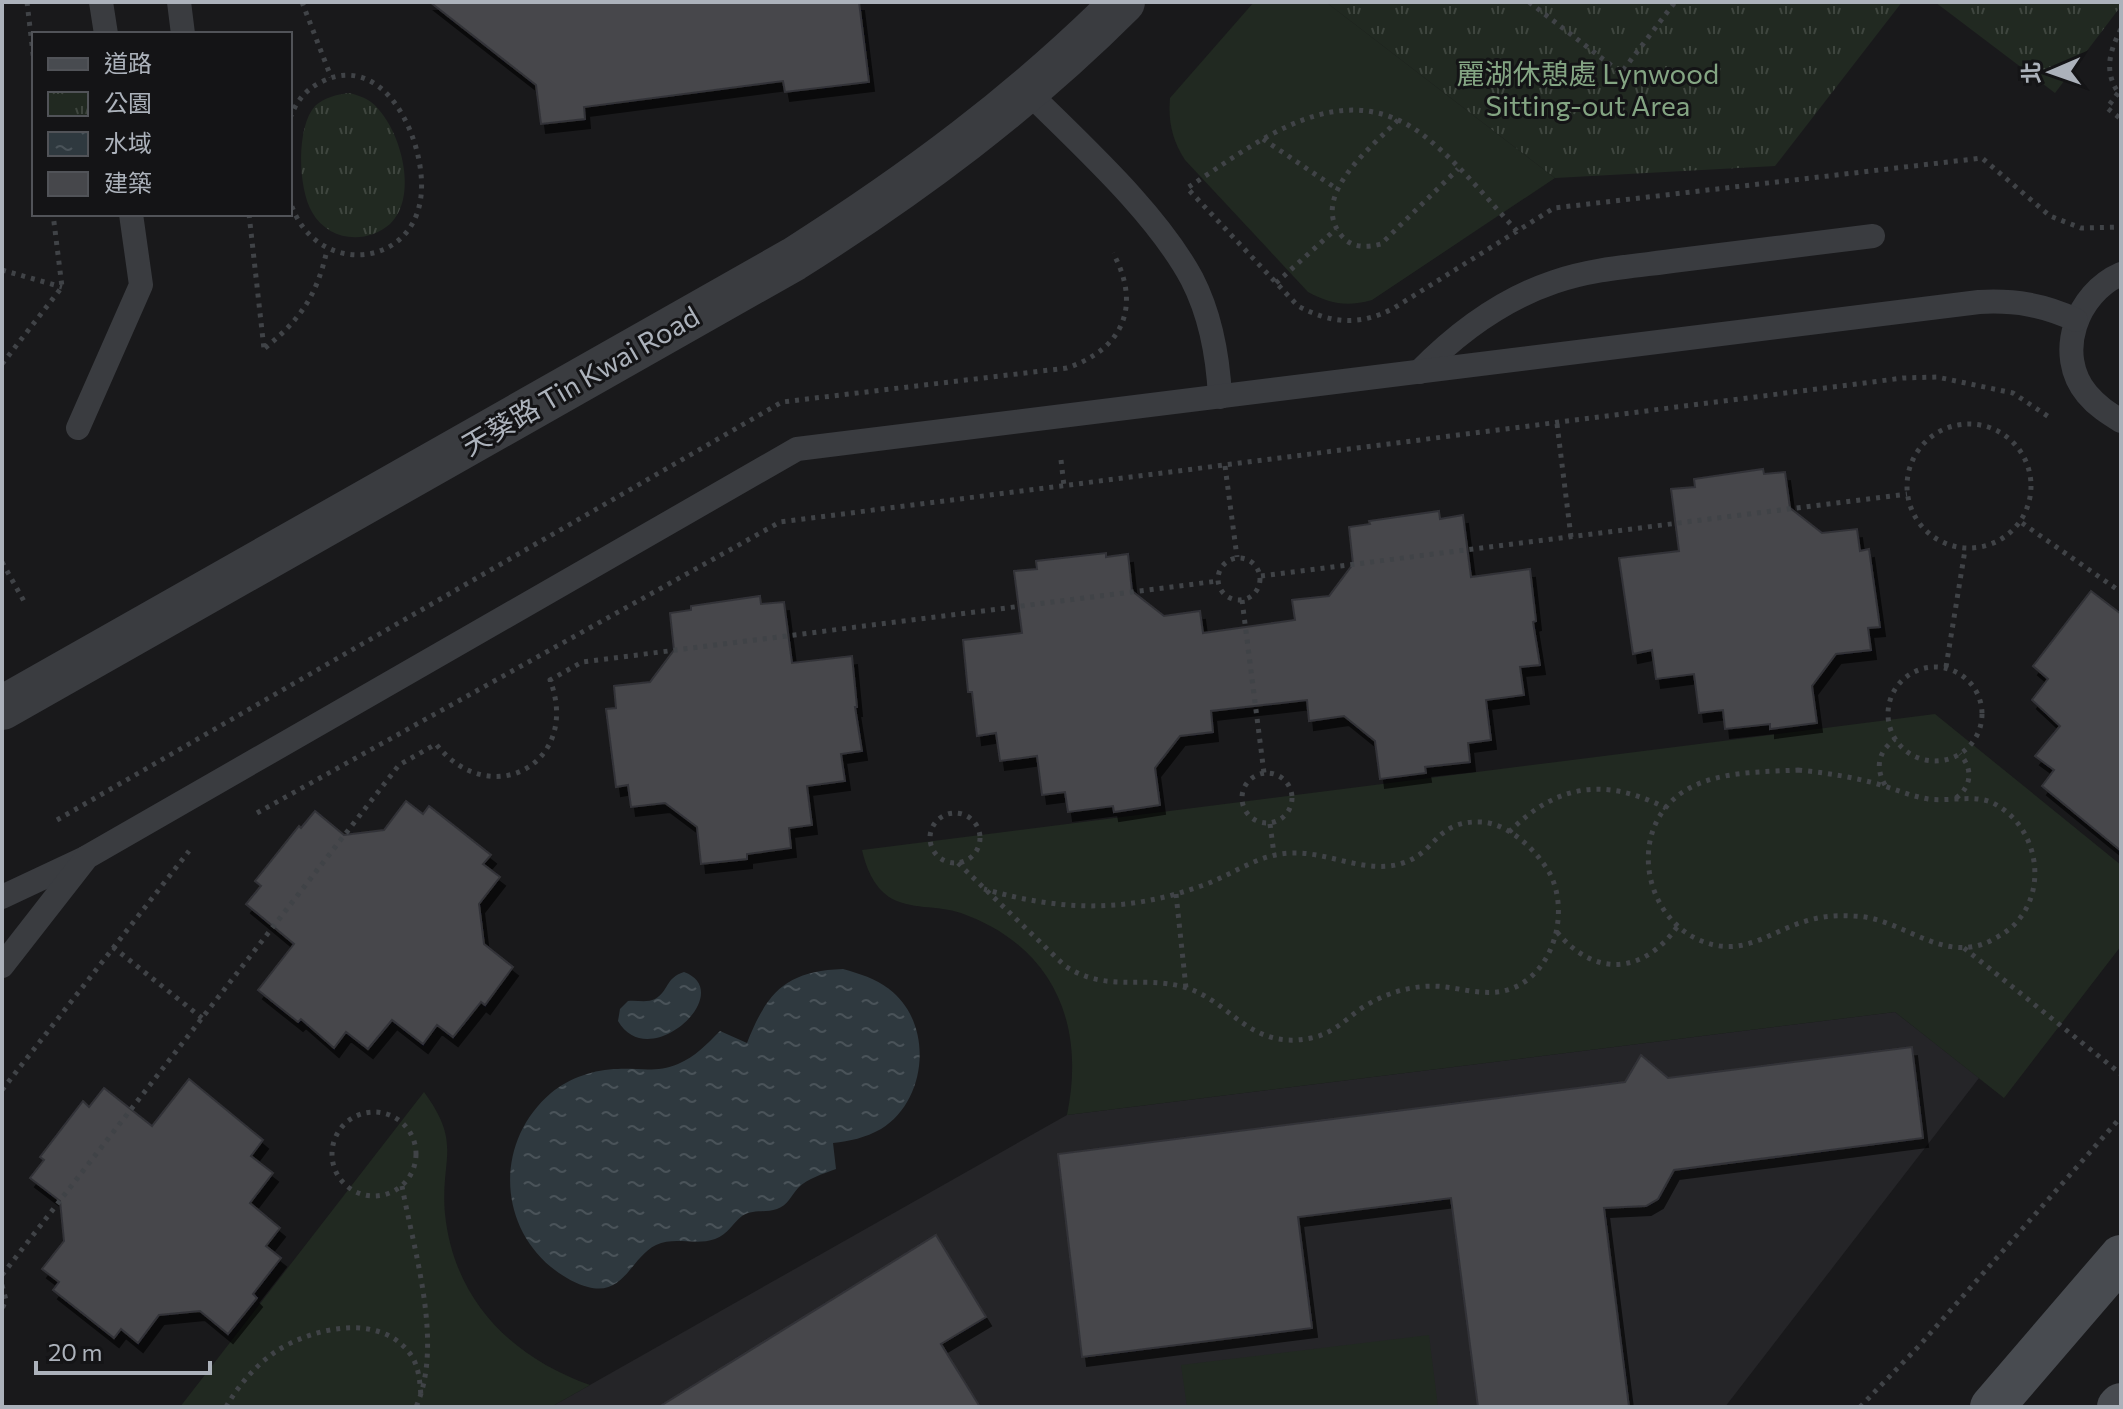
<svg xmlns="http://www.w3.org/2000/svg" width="2123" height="1409" viewBox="0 0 2123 1409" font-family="Commissioner,'Noto Sans TC',sans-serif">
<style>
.built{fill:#252528}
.green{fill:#212921}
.park{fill:url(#park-tufts)}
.water{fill:url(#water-ripples)}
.building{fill:#46474b;stroke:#333337;stroke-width:2;filter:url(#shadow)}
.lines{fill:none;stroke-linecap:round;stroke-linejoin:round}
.path{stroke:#404347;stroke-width:5;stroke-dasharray:4 6;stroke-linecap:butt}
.service{stroke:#3a3c40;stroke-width:24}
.tertiary{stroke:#3a3c40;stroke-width:44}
.secondary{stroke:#484b50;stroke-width:44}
.labels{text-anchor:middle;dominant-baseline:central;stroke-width:6;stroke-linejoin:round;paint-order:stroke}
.park-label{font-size:28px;fill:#84a583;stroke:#141416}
.street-label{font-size:28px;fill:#acb2bb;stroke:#141416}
</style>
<defs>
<pattern id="park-tufts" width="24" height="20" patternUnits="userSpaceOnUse" patternTransform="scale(2)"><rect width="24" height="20" fill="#212921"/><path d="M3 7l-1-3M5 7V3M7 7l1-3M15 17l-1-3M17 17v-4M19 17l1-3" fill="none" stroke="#3f463f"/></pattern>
<pattern id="water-ripples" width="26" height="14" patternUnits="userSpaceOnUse" patternTransform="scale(2)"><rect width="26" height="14" fill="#2f393f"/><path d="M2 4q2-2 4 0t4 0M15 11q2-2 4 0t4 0" fill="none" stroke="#4a5359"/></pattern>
<filter id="shadow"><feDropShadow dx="5" dy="9" stdDeviation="0" flood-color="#0009"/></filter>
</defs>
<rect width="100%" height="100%" fill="#19191b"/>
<path class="built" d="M 1895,1012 L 1979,1078 L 1725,1407 L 551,1407 L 1067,1115 Z"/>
<g class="green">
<path d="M 1254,2 L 1326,2 L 1555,178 L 1372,300 C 1347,307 1330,304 1308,292 L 1185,160 C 1172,140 1168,121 1170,98 Z"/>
<path d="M 1935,714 L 2121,865 L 2121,946 L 2004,1098 L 1895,1012 L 1067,1115 C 1086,1023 1053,946 961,913 C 938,905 909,910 889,897 C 873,886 866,867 862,850 Z"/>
<path d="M 424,1092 C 463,1145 440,1158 445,1214 C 454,1300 511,1357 590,1385 L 551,1407 L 180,1407 Z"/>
<path d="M 1429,1335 L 1438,1407 L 1187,1407 L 1181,1365 Z"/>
</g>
<g class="park">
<path d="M 1326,2 L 1902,2 L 1775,166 L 1555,178 Z"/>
<path d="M 1935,2 L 2121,2 L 2121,6 L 2055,93 Z"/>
<path d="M 349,93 C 357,95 364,97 371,102 C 400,125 420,196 390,224 C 366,245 328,241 312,212 C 298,188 296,127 315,106 C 325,97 336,95 349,93 Z"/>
</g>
<g class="water">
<path d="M 843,969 C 860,974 875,978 889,989 C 934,1023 928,1100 881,1129 C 865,1138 850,1141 833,1143 L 836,1169 C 823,1174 808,1178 798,1188 C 791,1196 788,1205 777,1209 C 765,1213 753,1209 742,1216 C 732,1224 728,1234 715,1239 C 695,1246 675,1236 656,1245 C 631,1257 624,1297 588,1287 C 575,1284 561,1275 551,1267 C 496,1221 497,1139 551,1093 C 569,1078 595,1069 618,1069 C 639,1068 657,1073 678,1064 C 695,1057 707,1044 720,1031 L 747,1043 C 767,992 786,971 843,969 Z"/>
<path d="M 684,972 C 738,992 649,1075 618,1021 L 620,1009 L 628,1001 C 637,1000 647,1003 655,999 C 669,991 665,978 684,972 Z"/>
</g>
<g class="building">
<path d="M 430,2 L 859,2 L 869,82 L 785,92 L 783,81 L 584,107 L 585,119 L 541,124 L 536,85 Z"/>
<path d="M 1763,469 L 1764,474 L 1785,472 L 1790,508 L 1822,533 L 1857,529 L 1860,551 L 1869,549 L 1880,627 L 1868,628 L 1871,650 L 1836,654 L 1812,686 L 1817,723 L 1770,729 L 1770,724 L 1725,729 L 1723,710 L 1699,713 L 1694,674 L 1656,679 L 1652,650 L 1633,654 L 1619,558 L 1679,551 L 1671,489 L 1695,487 L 1694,479 Z"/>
<path d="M 1439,511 L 1440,519 L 1463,515 L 1471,577 L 1530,569 L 1536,621 L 1533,622 L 1540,665 L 1520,667 L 1524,695 L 1486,700 L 1491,740 L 1468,743 L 1470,762 L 1425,767 L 1426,773 L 1380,779 L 1375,741 L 1344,716 L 1309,721 L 1307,700 L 1211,711 L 1213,732 L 1180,736 L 1155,768 L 1160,805 L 1114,812 L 1113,806 L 1068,812 L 1065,792 L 1042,795 L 1037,756 L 1000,761 L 996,733 L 977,736 L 972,692 L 968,692 L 963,640 L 1022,633 L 1014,571 L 1037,569 L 1036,561 L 1106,553 L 1106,557 L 1128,554 L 1132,591 L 1164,616 L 1200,611 L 1203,633 L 1295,620 L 1292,600 L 1329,596 L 1353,564 L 1349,527 L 1370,524 L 1369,521 Z"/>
<path d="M 2091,591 L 2121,614 L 2121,851 L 2042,786 L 2054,770 L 2035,756 L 2060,726 L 2032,700 L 2048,679 L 2033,666 Z"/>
<path d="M 760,596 L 761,604 L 784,602 L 792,663 L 852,656 L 857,707 L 855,707 L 862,751 L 841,754 L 845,781 L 807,786 L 812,825 L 789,828 L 791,848 L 747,854 L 747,859 L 701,864 L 697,827 L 665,803 L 631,807 L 628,785 L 616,787 L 606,709 L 616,708 L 614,686 L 650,682 L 674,650 L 670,613 L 691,610 L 691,606 Z"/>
<path d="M 406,801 L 423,814 L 429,806 L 491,855 L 483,864 L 500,877 L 479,904 L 484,944 L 513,967 L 485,1005 L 481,1002 L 453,1037 L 437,1025 L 423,1044 L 392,1020 L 368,1049 L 346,1032 L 334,1048 L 301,1019 L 298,1022 L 258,990 L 294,944 L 246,904 L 261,886 L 255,881 L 299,826 L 301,828 L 315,811 L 344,835 L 384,830 Z"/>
<path d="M 1912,1047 L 1923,1138 L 1674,1170 L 1658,1199 L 1646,1206 L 1604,1208 L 1629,1407 L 1478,1407 L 1451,1198 L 1298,1217 L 1312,1328 L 1082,1357 L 1058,1154 L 1625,1082 L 1641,1055 L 1668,1078 Z"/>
<path d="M 189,1079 L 263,1140 L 251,1156 L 273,1173 L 250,1203 L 280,1228 L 266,1246 L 281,1258 L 253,1294 L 257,1298 L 228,1334 L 200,1311 L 159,1315 L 138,1343 L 121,1329 L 114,1338 L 53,1290 L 59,1282 L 42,1269 L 64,1241 L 60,1201 L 30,1178 L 44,1160 L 40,1157 L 83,1101 L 89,1107 L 104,1088 L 152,1126 Z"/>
<path d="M 936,1235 L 986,1317 L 941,1344 L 980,1407 L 659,1407 Z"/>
</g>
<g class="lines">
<g class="path">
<path d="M 27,2 L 34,62"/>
<path d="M 302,2 L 331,77"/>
<path d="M 1529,2 L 1621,73 L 1675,2"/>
<path d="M 2121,29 C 2109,52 2103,74 2121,96"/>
<path d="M 2118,93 L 2107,108 L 2121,119"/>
<path d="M 290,118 C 296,102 305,90 321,82 C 386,49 427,144 421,196 C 413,270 313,277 290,201"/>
<path d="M 1398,120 C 1373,146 1309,195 1341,235 C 1351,248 1366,248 1381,244 L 1458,169"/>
<path d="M 1263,139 L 1337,189"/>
<path d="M 249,214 L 264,349"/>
<path d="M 1517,231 C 1487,199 1458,162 1423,135 C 1340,72 1257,143 1187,188 L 1298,306 C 1332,324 1360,326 1394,308 L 1554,208 L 1982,158 L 2050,216 L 2081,228 L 2121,227"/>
<path d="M 2,270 L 62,287"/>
<path d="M 1276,283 L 1336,229"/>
<path d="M 265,348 C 301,319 317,295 327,250"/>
<path d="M 2,364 L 62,287 L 53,214"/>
<circle cx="1969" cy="486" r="62"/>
<path d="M 1557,424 L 1571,537"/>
<path d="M 1061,460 L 1064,486"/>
<path d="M 1225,466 L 1237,557"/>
<path d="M 2022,523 L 2121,592"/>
<circle cx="1239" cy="579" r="21"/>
<path d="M 2,562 L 25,603"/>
<path d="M 1261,576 L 1907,494"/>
<path d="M 1242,600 L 1264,773"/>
<circle cx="1935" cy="714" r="47"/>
<path d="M 1946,667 L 1965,550"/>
<path d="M 1798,770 C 1827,773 1854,777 1881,785 C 1897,790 1911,796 1928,799 C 1949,802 1974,794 1993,803 C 2035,824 2048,882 2020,918 C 2013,928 2003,934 1992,940 C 1943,966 1902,917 1854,916 C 1838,915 1822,916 1806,921 C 1768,932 1741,960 1697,939 C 1641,912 1628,825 1686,790 C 1718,771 1762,772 1798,770 Z"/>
<circle cx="1267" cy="798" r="25"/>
<path d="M 1885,785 C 1875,767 1878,752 1895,739"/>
<path d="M 1956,798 C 1972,786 1973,769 1960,754"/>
<path d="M 257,813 L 780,522 L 1903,378 L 1937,377 L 2013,393 L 2049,417"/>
<circle cx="955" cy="838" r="25"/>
<path d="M 57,820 L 782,402 L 1067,368 C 1123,349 1142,306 1113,253"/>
<path d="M 1270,824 L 1274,854"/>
<path d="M 1509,832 C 1557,784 1604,777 1666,808"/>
<path d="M 958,863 L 1065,966 C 1107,993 1139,975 1184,987 C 1232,1001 1249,1051 1311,1038 C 1331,1034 1343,1022 1359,1010 C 1383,993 1416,983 1446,987 C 1468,990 1491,997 1513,988 C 1555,971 1570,910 1549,872 C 1536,850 1509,824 1482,822 C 1435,820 1437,852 1403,863 C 1367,875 1330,852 1293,853 C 1259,853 1233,875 1201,886 C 1126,913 1060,911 984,889"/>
<path d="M 1176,894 L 1186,988"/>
<path d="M 1557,932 C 1595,978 1643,974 1677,927"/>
<path d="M 113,947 L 202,1018"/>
<path d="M 1964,948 L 2121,1074"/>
<path d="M 2,1090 L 189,851"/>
<circle cx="374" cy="1154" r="42"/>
<path d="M 402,1186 C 414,1252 444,1344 416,1407"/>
<path d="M 2,1275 L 399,765 L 436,744 C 490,813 582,763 550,680 L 582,662 L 1218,581"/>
<path d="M 2,1285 L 6,1300 L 2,1309"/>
<path d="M 226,1407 C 238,1386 255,1366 275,1352 C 313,1327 381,1312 411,1355 C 419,1367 420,1382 421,1397"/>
<path d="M 1860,1407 L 1919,1346 L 2121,1117"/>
</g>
<g class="service">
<path d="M 101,2 L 106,34"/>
<path d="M 179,2 L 183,34"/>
<path d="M 1027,91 C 1081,145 1156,212 1192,279 C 1211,316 1218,356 1220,397"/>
<path d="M 2121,274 C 2077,293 2054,354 2087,394 C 2097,406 2108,413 2121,421"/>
<path d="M 1419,372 C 1458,332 1501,300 1554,282 C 1594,268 1638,266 1680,260 C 1744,252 1809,244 1873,236"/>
<path d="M 78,428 L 141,285 L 131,214"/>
<path d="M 2,897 L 85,858"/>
<path d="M 2,966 L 87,857 L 797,449 L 1979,302 C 2015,300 2044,305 2076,320"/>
</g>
<path class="tertiary" d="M 2,708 L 794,259 C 914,183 1023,102 1123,2"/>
<g class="secondary">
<path d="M 1992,1407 L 2121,1257"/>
<path d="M 2119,1407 L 2121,1405"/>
</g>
</g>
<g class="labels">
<g class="park-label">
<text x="1588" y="73">麗湖休憩處 Lynwood<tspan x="1588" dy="32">Sitting-out Area</tspan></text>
</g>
<g class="street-label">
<text transform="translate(580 380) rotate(-30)">天葵路 Tin Kwai Road</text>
</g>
</g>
<rect width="2123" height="1409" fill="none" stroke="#acb2bb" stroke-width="8"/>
<rect x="32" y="32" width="260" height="184" fill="#141416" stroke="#515358" stroke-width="2"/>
<rect x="48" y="58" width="40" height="12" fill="#484b50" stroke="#515358" stroke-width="2"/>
<text x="104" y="72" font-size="24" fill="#acb2bb">道路</text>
<rect x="48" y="92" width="40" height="24" fill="url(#park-tufts)" stroke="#515358" stroke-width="2"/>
<text x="104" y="112" font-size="24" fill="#acb2bb">公園</text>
<rect x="48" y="132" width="40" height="24" fill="url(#water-ripples)" stroke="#515358" stroke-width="2"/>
<text x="104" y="152" font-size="24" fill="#acb2bb">水域</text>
<rect x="48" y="172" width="40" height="24" fill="#46474b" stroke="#515358" stroke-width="2"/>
<text x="104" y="192" font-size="24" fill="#acb2bb">建築</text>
<g transform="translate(2051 72) rotate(268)" stroke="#141416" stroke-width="6" paint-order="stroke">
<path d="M0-6L14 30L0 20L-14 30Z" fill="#acb2bb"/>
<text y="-12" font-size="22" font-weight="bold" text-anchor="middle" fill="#acb2bb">北</text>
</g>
<path d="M36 1361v12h174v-12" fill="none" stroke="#acb2bb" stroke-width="4"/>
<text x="48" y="1361" font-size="24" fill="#acb2bb" stroke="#141416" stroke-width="6" paint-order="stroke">20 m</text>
</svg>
